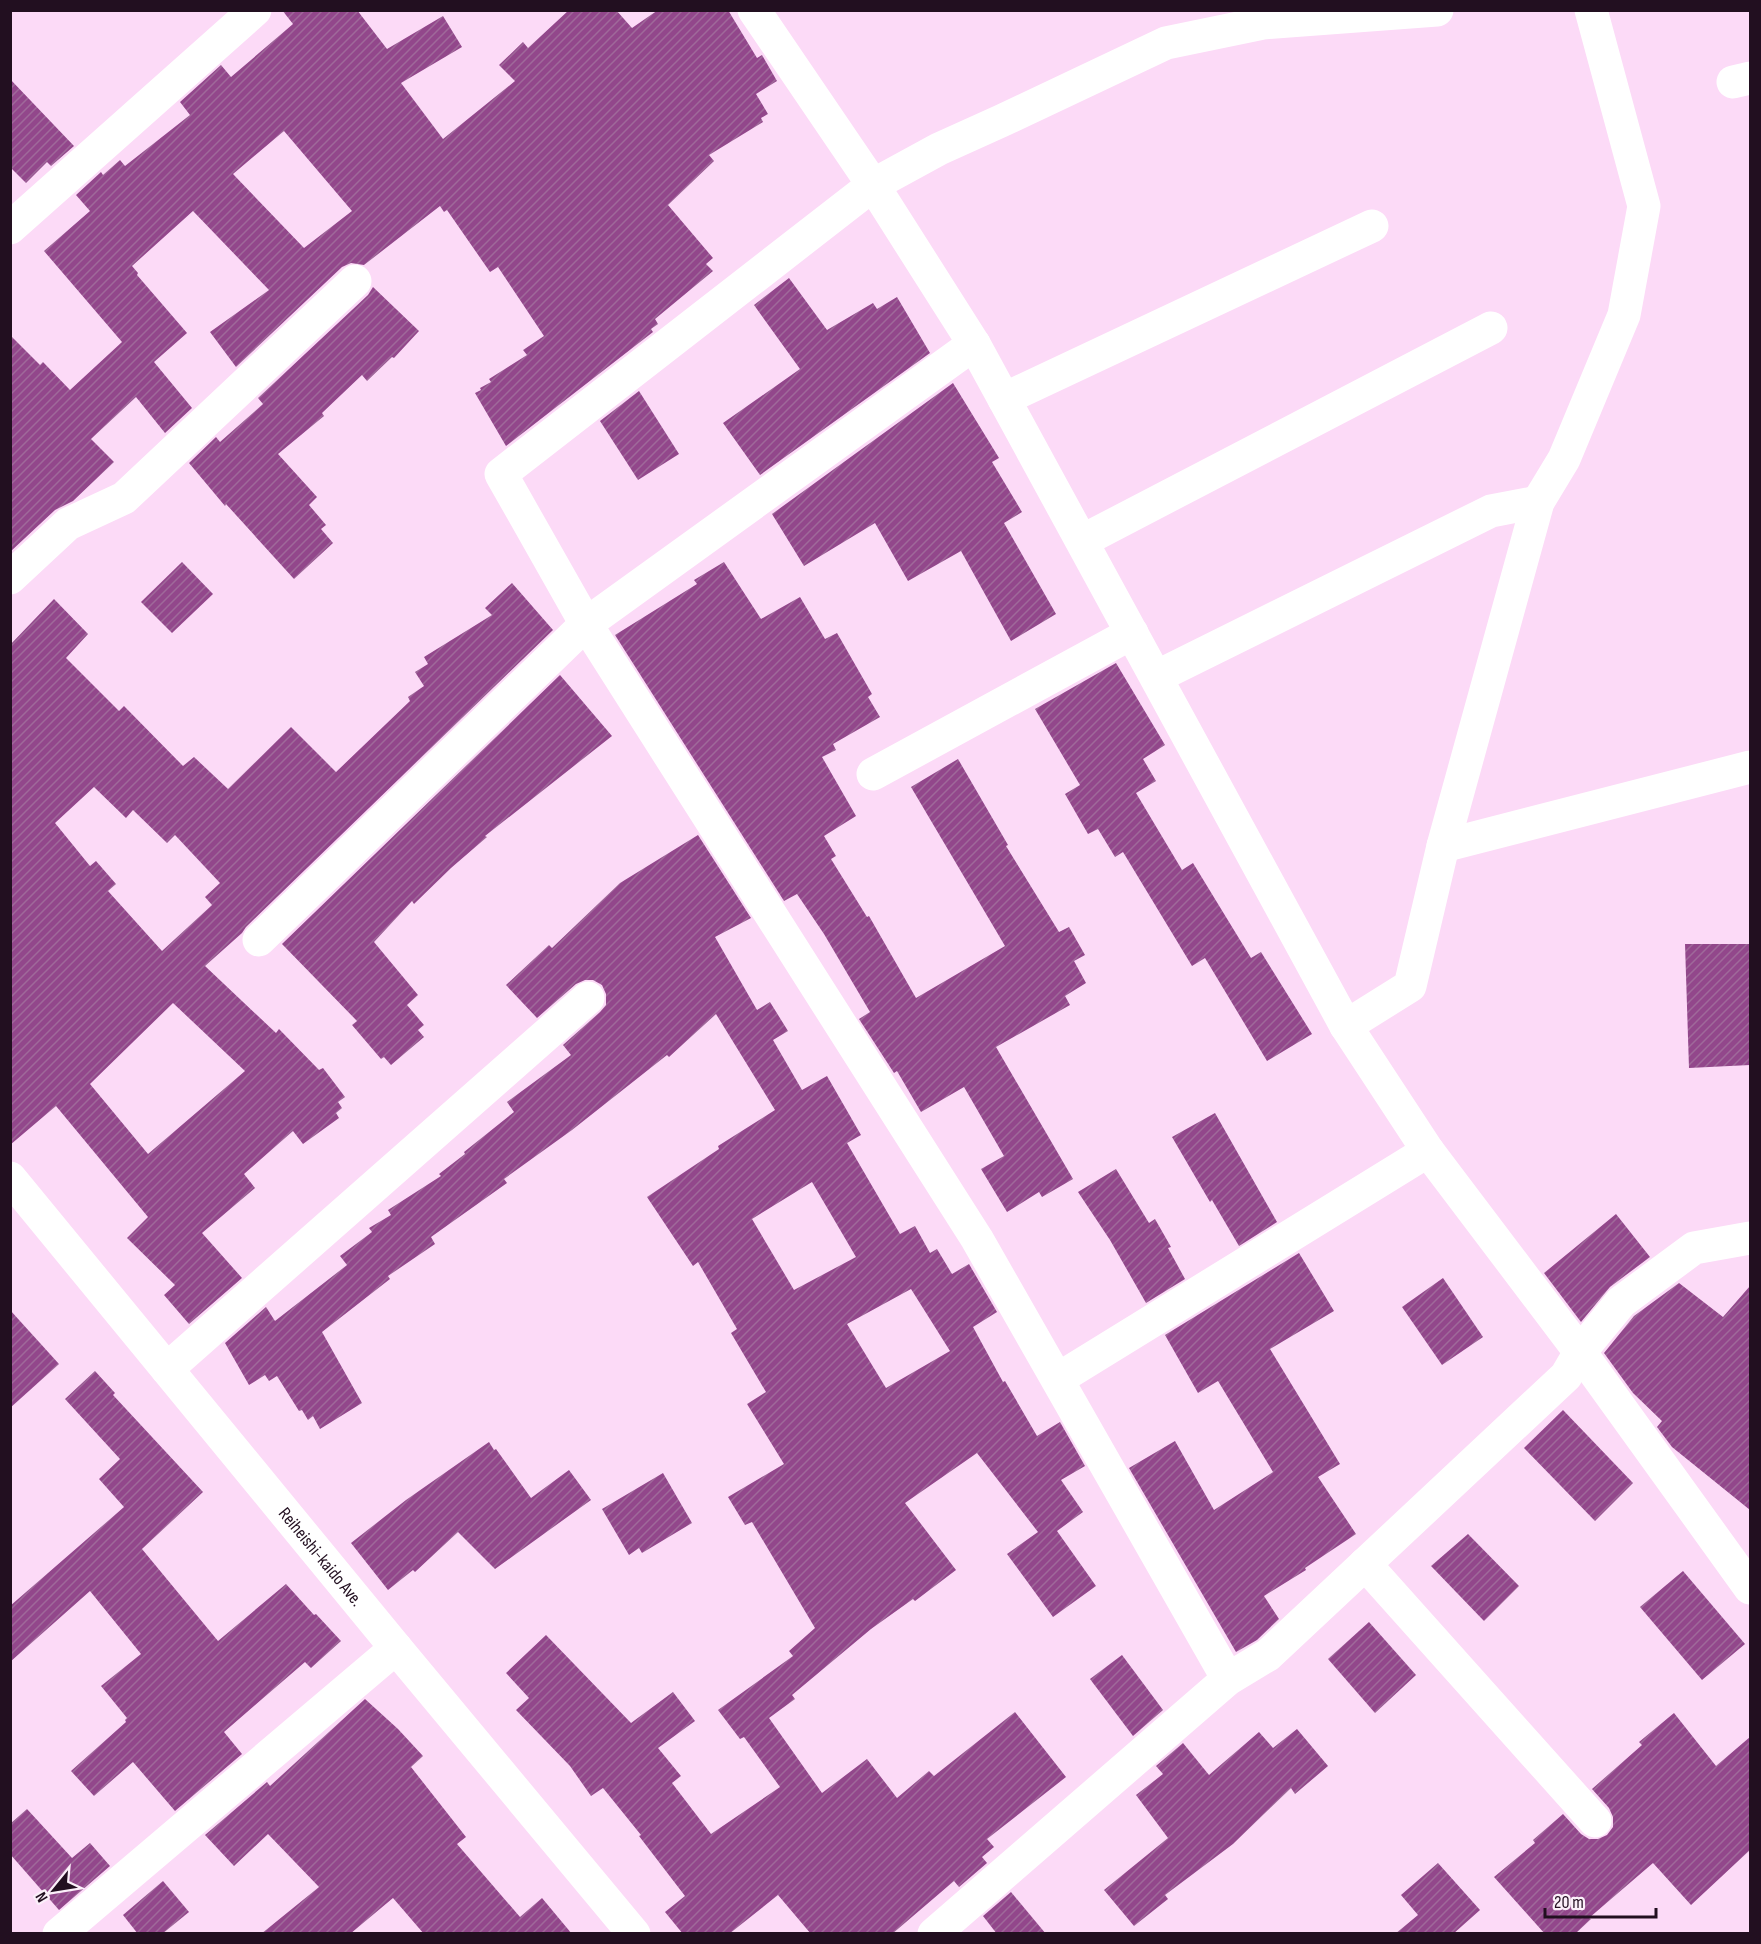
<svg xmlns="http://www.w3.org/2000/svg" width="1761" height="1944" viewBox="0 0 1761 1944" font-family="'Sofia Sans Condensed',sans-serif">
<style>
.building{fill:url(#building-hatch);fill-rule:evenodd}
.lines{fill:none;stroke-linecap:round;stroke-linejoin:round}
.minor{stroke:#fff;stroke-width:33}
.secondary{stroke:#fff;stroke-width:33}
.labels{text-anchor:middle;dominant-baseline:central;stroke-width:4.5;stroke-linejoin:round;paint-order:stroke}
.street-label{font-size:18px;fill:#220f20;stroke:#fbeff9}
</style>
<defs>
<pattern id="building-hatch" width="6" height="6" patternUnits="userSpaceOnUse" patternTransform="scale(1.5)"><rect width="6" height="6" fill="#92478b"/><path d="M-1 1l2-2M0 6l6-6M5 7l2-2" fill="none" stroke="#9f699a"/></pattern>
</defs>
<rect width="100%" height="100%" fill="#fcdaf7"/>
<g class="building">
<path d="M 282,10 L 357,10 L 387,49 L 443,16 L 462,47 L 401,83 L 443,139 L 515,81 L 499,65 L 523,42 L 528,48 L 569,10 L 616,10 L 632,28 L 658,10 L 728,10 L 757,58 L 762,55 L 777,81 L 756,94 L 768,114 L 761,118 L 763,122 L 709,155 L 714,161 L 668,205 L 713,258 L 706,264 L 713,271 L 655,319 L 658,324 L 651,329 L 653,332 L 506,446 L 475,393 L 481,390 L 480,388 L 491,382 L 489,379 L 527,355 L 523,350 L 544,336 L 498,267 L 490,272 L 447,210 L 444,212 L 440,206 L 364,265 L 351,263 L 342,267 L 236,367 L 210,332 L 269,290 L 193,211 L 132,266 L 138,273 L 137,275 L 187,333 L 154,362 L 192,408 L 165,433 L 136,397 L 91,439 L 114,462 L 73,501 L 55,510 L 10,552 L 10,335 L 40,365 L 43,362 L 70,390 L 122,342 L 44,251 L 90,211 L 76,195 L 101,172 L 103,175 L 120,160 L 125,166 L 190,115 L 180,102 L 221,65 L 231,77 L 293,24 ZM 284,131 L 352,211 L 304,248 L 233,174 Z"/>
<path d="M 10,79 L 74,146 L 51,166 L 47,162 L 26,183 L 10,167 Z"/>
<path d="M 789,278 L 827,330 L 873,303 L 877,309 L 897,297 L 930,353 L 760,475 L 723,423 L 800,369 L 754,305 Z"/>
<path d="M 373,287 L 419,331 L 394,358 L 392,357 L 367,381 L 362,375 L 322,413 L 324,416 L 278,454 L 317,497 L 309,505 L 326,525 L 321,529 L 333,543 L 294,579 L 226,504 L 225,506 L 189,463 L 216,437 L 220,442 L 263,404 L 258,398 L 368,295 Z"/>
<path d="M 953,383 L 999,458 L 992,462 L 1022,512 L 1004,523 L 1056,614 L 1011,641 L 961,551 L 908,581 L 875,523 L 804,566 L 772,514 Z"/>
<path d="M 639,391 L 679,454 L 638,480 L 600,421 Z"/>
<path d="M 182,562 L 213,594 L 172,633 L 141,602 Z"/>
<path d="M 724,562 L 761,619 L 800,597 L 825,639 L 837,633 L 872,694 L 868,697 L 880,717 L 833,744 L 836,750 L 822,757 L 856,816 L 824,836 L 836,856 L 831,859 L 867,917 L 869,916 L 916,998 L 1005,946 L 911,787 L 958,759 L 1008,845 L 1006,846 L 1059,932 L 1069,927 L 1085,955 L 1074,961 L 1086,983 L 1065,996 L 1070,1005 L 996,1047 L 1073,1179 L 1042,1197 L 1039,1192 L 1007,1212 L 981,1169 L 1004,1156 L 964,1087 L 921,1112 L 897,1071 L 894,1073 L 859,1019 L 870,1012 L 824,934 L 797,894 L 784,901 L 615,635 L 697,584 L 694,580 Z"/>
<path d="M 512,583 L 553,630 L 246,927 L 242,933 L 205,966 L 276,1033 L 279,1029 L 319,1070 L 323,1068 L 345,1097 L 338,1102 L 342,1108 L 336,1113 L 339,1118 L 303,1144 L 293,1131 L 244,1174 L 255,1188 L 202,1233 L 242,1278 L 189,1324 L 164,1295 L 175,1285 L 127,1238 L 148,1217 L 56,1106 L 10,1145 L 10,645 L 54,599 L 88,634 L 66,658 L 119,711 L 124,706 L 183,766 L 194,757 L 228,789 L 291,727 L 336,772 L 410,701 L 408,697 L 424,686 L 415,672 L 428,664 L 424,657 L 492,615 L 485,608 ZM 94,787 L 126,818 L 133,810 L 167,843 L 175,835 L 220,883 L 205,897 L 212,905 L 162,951 L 108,891 L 116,884 L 96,861 L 90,866 L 55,823 ZM 173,1003 L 245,1071 L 148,1154 L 90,1084 Z"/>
<path d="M 1116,663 L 1165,745 L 1143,759 L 1156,781 L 1136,793 L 1182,870 L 1193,863 L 1251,958 L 1261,952 L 1312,1034 L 1267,1061 L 1205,958 L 1192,966 L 1123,852 L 1115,857 L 1098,829 L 1088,834 L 1065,794 L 1080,785 L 1035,709 Z"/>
<path d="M 560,675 L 612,736 L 485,836 L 487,837 L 451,868 L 414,904 L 412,901 L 374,942 L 418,995 L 407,1005 L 424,1025 L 418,1030 L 424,1037 L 391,1065 L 384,1057 L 381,1059 L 352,1025 L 357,1021 L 282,944 Z"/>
<path d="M 698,835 L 751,918 L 715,937 L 757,1010 L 770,1002 L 788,1031 L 773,1040 L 802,1090 L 827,1076 L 861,1135 L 847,1143 L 900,1234 L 915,1226 L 930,1253 L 937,1249 L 952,1274 L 969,1264 L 997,1312 L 973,1327 L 1003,1382 L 1005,1381 L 1037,1436 L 1060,1422 L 1085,1466 L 1061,1480 L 1083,1512 L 1057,1531 L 1096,1586 L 1053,1617 L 1007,1554 L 1038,1532 L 977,1453 L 905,1503 L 956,1570 L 915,1601 L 913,1599 L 871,1629 L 792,1695 L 795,1699 L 769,1718 L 822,1793 L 867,1759 L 897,1798 L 929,1771 L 934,1776 L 1015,1712 L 1066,1777 L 987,1839 L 994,1847 L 982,1857 L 987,1863 L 959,1887 L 954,1881 L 892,1934 L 811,1934 L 778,1895 L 729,1934 L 683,1934 L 665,1912 L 685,1896 L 639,1836 L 641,1835 L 603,1788 L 591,1796 L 570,1766 L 516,1710 L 529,1698 L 506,1673 L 546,1635 L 631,1723 L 673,1692 L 695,1721 L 658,1748 L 681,1776 L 672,1783 L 711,1834 L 780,1787 L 744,1737 L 740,1739 L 718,1710 L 793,1656 L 789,1651 L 815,1628 L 752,1522 L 745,1525 L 728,1497 L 784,1464 L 747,1404 L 766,1392 L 731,1333 L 737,1329 L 698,1262 L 693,1266 L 647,1197 L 719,1149 L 718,1146 L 775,1110 L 716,1014 L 669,1057 L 667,1055 L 572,1130 L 504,1179 L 507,1183 L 431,1237 L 435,1244 L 388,1276 L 390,1279 L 322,1332 L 362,1403 L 320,1429 L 313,1416 L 308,1420 L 302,1410 L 299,1411 L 277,1376 L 269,1381 L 265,1375 L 249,1385 L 225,1343 L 266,1307 L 275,1321 L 347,1265 L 340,1256 L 372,1232 L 369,1228 L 391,1215 L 388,1210 L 441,1176 L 439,1174 L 465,1154 L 464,1152 L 514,1112 L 507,1102 L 571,1055 L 563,1045 L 600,1012 L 606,1005 L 606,994 L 602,985 L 593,980 L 585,980 L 576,984 L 537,1018 L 506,985 L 549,945 L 552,948 L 620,883 ZM 812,1182 L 856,1257 L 794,1290 L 752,1219 ZM 911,1289 L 950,1351 L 886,1388 L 847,1324 Z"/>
<path d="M 1685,944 L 1750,944 L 1750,1065 L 1689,1068 Z"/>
<path d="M 1215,1113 L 1277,1222 L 1239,1246 L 1212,1200 L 1210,1202 L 1172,1137 Z"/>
<path d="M 1116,1169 L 1149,1223 L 1155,1219 L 1171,1247 L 1168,1248 L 1185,1279 L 1146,1303 L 1110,1240 L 1078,1192 Z"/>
<path d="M 1616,1214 L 1650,1257 L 1610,1287 L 1581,1322 L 1544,1273 Z"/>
<path d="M 1299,1253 L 1334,1311 L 1270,1349 L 1340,1464 L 1318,1477 L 1356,1534 L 1305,1568 L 1306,1570 L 1264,1596 L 1279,1619 L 1257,1640 L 1236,1652 L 1129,1468 L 1175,1441 L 1214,1510 L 1273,1472 L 1218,1381 L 1198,1393 L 1165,1335 Z"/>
<path d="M 1443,1278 L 1483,1337 L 1442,1365 L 1402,1307 Z"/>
<path d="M 1679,1283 L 1723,1317 L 1750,1286 L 1750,1510 L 1672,1447 L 1657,1427 L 1662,1421 L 1633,1393 L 1604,1353 L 1634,1316 Z"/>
<path d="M 10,1310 L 59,1364 L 10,1408 Z"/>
<path d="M 95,1371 L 115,1393 L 113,1395 L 203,1492 L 142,1549 L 218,1641 L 286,1584 L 314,1615 L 316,1614 L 341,1641 L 311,1668 L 305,1662 L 224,1732 L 242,1754 L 175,1811 L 133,1762 L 94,1796 L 71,1771 L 126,1722 L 125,1720 L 127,1718 L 101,1686 L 141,1654 L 90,1591 L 10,1662 L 10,1606 L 124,1507 L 99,1479 L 120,1459 L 65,1399 Z"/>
<path d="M 1563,1410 L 1633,1483 L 1595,1521 L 1524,1448 Z"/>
<path d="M 489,1442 L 494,1450 L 496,1449 L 531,1498 L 569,1470 L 591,1500 L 495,1569 L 458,1532 L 415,1572 L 413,1570 L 388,1590 L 351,1543 L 406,1500 Z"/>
<path d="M 663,1473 L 692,1523 L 642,1553 L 639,1548 L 629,1555 L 602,1509 Z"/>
<path d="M 1468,1534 L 1519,1586 L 1484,1621 L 1431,1566 Z"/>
<path d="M 1683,1571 L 1745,1644 L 1702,1680 L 1640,1607 Z"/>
<path d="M 1369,1622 L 1416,1675 L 1375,1713 L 1328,1659 Z"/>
<path d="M 1122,1655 L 1163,1710 L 1133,1736 L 1090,1679 Z"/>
<path d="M 365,1699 L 398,1729 L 423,1756 L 411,1767 L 466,1837 L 457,1844 L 520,1917 L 542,1898 L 572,1934 L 424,1934 L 393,1898 L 350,1934 L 261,1934 L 319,1887 L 268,1834 L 234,1866 L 205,1835 L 267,1782 L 270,1786 Z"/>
<path d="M 1674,1713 L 1716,1766 L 1750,1737 L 1750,1850 L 1691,1905 L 1653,1863 L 1589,1918 L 1591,1919 L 1575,1934 L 1545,1934 L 1494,1877 L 1535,1843 L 1533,1840 L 1563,1814 L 1581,1834 L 1589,1839 L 1598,1839 L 1607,1835 L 1613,1827 L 1613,1817 L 1609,1808 L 1592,1789 L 1642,1745 L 1639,1742 Z"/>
<path d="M 1297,1729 L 1328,1766 L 1295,1794 L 1291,1788 L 1233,1844 L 1165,1895 L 1168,1899 L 1134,1926 L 1104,1890 L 1168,1838 L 1136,1795 L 1163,1774 L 1156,1766 L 1183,1743 L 1209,1775 L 1259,1732 L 1273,1748 Z"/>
<path d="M 27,1809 L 72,1858 L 90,1843 L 110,1866 L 59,1910 L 10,1854 L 10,1824 Z"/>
<path d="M 1438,1863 L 1480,1910 L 1453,1934 L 1395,1934 L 1418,1915 L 1401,1895 Z"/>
<path d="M 163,1881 L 189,1912 L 162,1934 L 138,1934 L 123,1915 Z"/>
<path d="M 1011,1892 L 1046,1934 L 997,1934 L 983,1916 Z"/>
</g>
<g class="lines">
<g class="minor">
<path d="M 754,10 L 873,185 L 974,344 L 1346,1026 L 1428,1151 L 1580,1352 L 1750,1588"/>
<path d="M 1733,82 L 1750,78"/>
<path d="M 10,228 L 255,10"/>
<path d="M 1004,399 L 1372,226"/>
<path d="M 1082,541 L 1491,328"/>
<path d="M 10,578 L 68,524 L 124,498 L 355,281"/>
<path d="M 1156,677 L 1491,511 L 1538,502"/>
<path d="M 873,774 L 1132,633"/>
<path d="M 1443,846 L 1750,767"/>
<path d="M 259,940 L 586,624 L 974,344"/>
<path d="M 1346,1026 L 1410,986 L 1443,846 L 1538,502 L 1564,459 L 1624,315 L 1644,206 L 1591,10"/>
<path d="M 167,1369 L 588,998"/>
<path d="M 1058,1379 L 1428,1151"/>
<path d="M 1365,1564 L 1595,1821"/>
<path d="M 1228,1679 L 977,1239 L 586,624 L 501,474 L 873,185 L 939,149 L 1001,121 L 1166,43 L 1263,23 L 1437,10"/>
<path d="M 59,1934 L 396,1648"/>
<path d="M 934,1934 L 1228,1679 L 1268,1655 L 1566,1376 L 1580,1352 L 1621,1302 L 1694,1248 L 1750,1238"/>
</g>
<path class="secondary" id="s1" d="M 10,1178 L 396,1648 L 634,1934"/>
</g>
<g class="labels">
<g class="street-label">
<text stroke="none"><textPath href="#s1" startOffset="490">Reiheishi-kaido Ave.</textPath></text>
</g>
</g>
<rect width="1761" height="1944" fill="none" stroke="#220f20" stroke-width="24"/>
<g transform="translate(54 1890) rotate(240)" stroke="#fbeff9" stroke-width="4.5" paint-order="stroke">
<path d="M0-4.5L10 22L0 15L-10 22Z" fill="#220f20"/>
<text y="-9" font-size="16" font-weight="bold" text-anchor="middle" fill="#220f20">N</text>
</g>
<path d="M1545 1908v9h111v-9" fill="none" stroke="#220f20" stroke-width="3"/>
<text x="1554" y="1908" font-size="18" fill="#220f20" stroke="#fbeff9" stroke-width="4.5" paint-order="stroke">20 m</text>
</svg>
